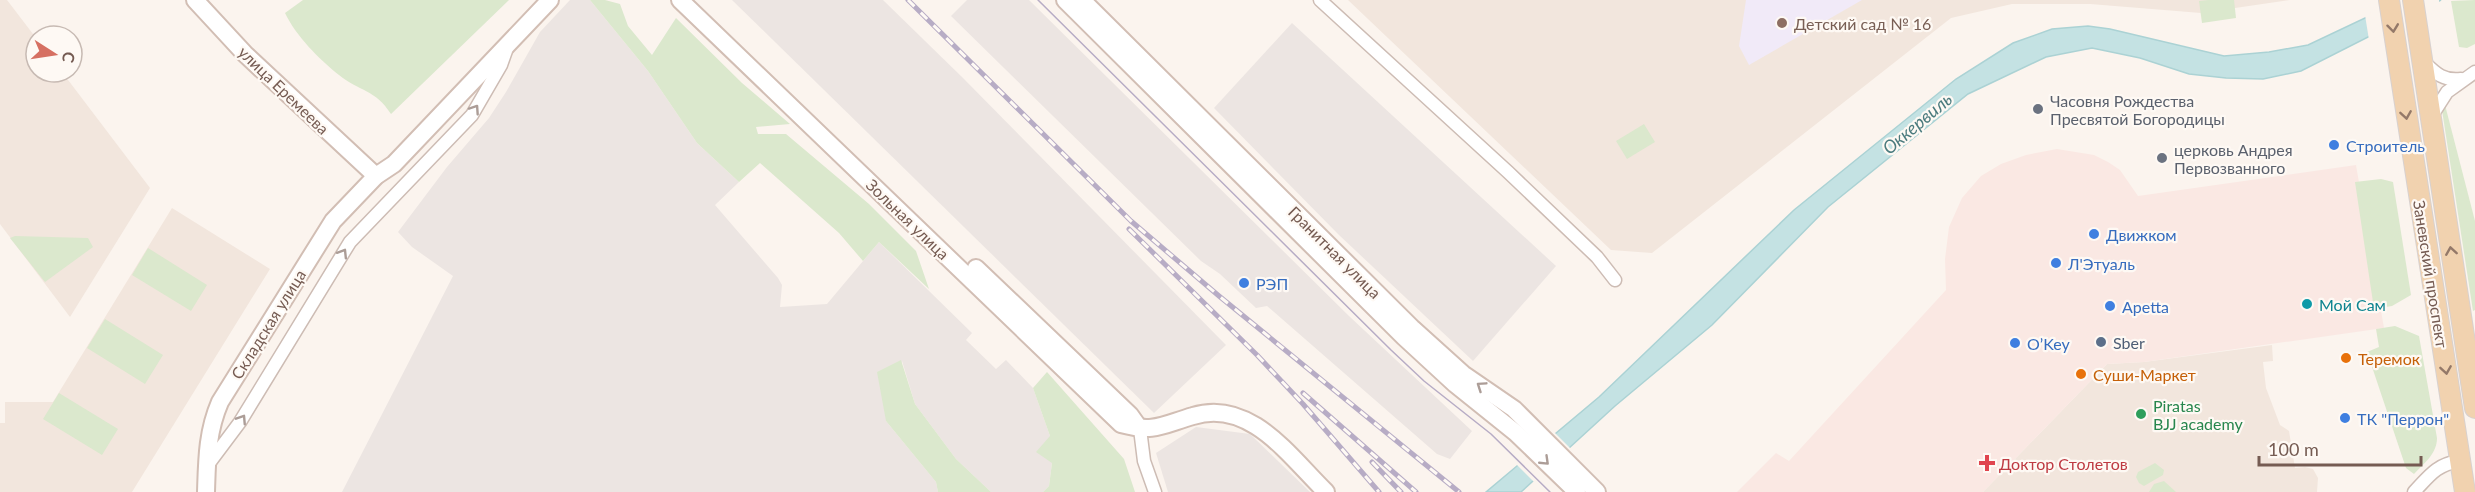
<svg xmlns="http://www.w3.org/2000/svg" width="2475" height="492" viewBox="0 0 2475 492" font-family="Lato,sans-serif">
<style>
.residential{fill:#f2e6dd}
.commercial{fill:#fae8e3}
.industrial{fill:#ece5e2}
.education{fill:#f1eaf8}
.green{fill:#dbe8cd}
.water{fill:#c4e2e3;stroke:#abd2d4;stroke-width:1.5}
.pier{fill:#fbf4ee}
.lines{fill:none;stroke-linecap:round;stroke-linejoin:round}
.street-casing{stroke:#cdbcb4;stroke-width:15}
.secondary-casing{stroke:#d2beb4;stroke-width:20}
.primary-casing{stroke:#d8d1cf;stroke-width:22}
.street{stroke:#fff;stroke-width:12}
.secondary{stroke:#fff;stroke-width:16}
.primary{stroke:#f1d2af;stroke-width:20}
.tram{stroke:#b7acc5;stroke-width:1.5}
.rail-casing{stroke:#b7acc5;stroke-width:5}
.rail{stroke:#fef9f4;stroke-width:3;stroke-dasharray:9;stroke-linecap:butt}
.oneway{stroke:#947969}
.oneway2{stroke:#ac9d97}
.education-dot{fill:#8d6e63;stroke:#fef9f4;stroke-width:2}
.worship-dot{fill:#6b7280;stroke:#fef9f4;stroke-width:2}
.shop-dot{fill:#3f7fe0;stroke:#fef9f4;stroke-width:2}
.culture-dot{fill:#0f9aa8;stroke:#fef9f4;stroke-width:2}
.service-dot{fill:#5c6f8a;stroke:#fef9f4;stroke-width:2}
.food-dot{fill:#e8710a;stroke:#fef9f4;stroke-width:2}
.leisure-dot{fill:#2e9e5b;stroke:#fef9f4;stroke-width:2}
.health-dot{fill:#e0444e;stroke:#fef9f4;stroke-width:2}
.labels{text-anchor:middle;dominant-baseline:central;stroke-width:4.5;stroke-linejoin:round;paint-order:stroke}
.education-label{font-size:16px;fill:#785e54;stroke:#fef9f4;text-anchor:start}
.street-label{font-size:16px;fill:#755b52;stroke:#fef9f4}
.worship-label{font-size:16px;fill:#5b616d;stroke:#fef9f4;text-anchor:start}
.shop-label{font-size:16px;fill:#366cbe;stroke:#fef9f4;text-anchor:start}
.culture-label{font-size:16px;fill:#0d838f;stroke:#fef9f4;text-anchor:start}
.service-label{font-size:16px;fill:#4e5e75;stroke:#fef9f4;text-anchor:start}
.food-label{font-size:16px;fill:#c56008;stroke:#fef9f4;text-anchor:start}
.leisure-label{font-size:16px;fill:#27864d;stroke:#fef9f4;text-anchor:start}
.health-label{font-size:16px;fill:#be3a42;stroke:#fef9f4;text-anchor:start}
.water-label{font-size:18px;font-style:italic;fill:#4b7b7e;stroke:#fef9f4}
</style>
<rect width="100%" height="100%" fill="#fbf4ee"/>
<g class="residential">
<path d="M 0,0 L 7,0 L 36,38 L 36,72 L 62,72 L 150,188 L 70,317 L 0,224 Z"/>
<path d="M 1348,0 L 2290,0 L 2201,13 L 2090,4 L 2012,4 L 1951,18 L 1652,253 L 1611,250 Z"/>
<path d="M 172,208 L 270,269 L 132,492 L 0,492 L 0,423 L 5,423 L 5,402 L 53,402 Z"/>
<path d="M 2272,345 L 2273,361 L 2263,362 L 2266,388 L 2280,425 L 2289,431 L 2295,468 L 2305,467 L 2313,469 L 2318,478 L 2317,492 L 1983,492 L 2107,364 L 2144,362 Z"/>
</g>
<path class="commercial" d="M 2057,149 L 2094,155 L 2108,162 L 2120,170 L 2138,196 L 2356,165 L 2384,328 L 2144,362 L 2107,364 L 1983,492 L 1737,492 L 1776,453 L 1789,461 L 1946,290 L 1945,259 L 1949,227 L 1962,198 L 1981,176 L 2001,164 L 2026,155 Z"/>
<g class="industrial">
<path d="M 570,0 L 590,0 L 648,71 L 697,143 L 739,182 L 715,205 L 778,278 L 782,285 L 780,307 L 827,304 L 879,242 L 972,333 L 966,340 L 996,369 L 1006,360 L 1033,388 L 1050,436 L 1052,463 L 1049,486 L 1043,492 L 991,492 L 956,459 L 915,404 L 902,361 L 886,421 L 936,482 L 938,492 L 342,492 L 453,276 L 412,247 L 398,232 L 447,167 L 489,118 L 506,92 L 540,32 Z"/>
<path d="M 732,0 L 883,0 L 963,78 L 1226,345 L 1154,413 Z"/>
<path d="M 967,0 L 1029,0 L 1349,316 L 1472,431 L 1450,459 L 1437,454 L 1267,306 L 1256,308 L 1220,274 L 1201,261 L 951,16 Z"/>
<path d="M 1292,23 L 1556,266 L 1473,361 L 1339,235 L 1214,108 Z"/>
<path d="M 1196,427 L 1250,434 L 1310,492 L 1168,492 L 1156,453 Z"/>
</g>
<path class="education" d="M 1746,0 L 1862,0 L 1749,65 L 1739,46 Z"/>
<g class="green">
<path d="M 303,0 L 509,0 L 391,114 C 375,89 360,92 339,75 C 319,59 296,36 285,13 Z"/>
<path d="M 590,0 L 605,0 L 620,4 L 628,26 L 652,55 L 676,18 L 742,83 L 790,124 L 756,127 L 758,134 L 786,134 L 869,204 L 916,251 L 929,289 L 879,242 L 863,261 L 839,233 L 760,163 L 739,182 L 697,143 L 648,71 Z"/>
<path d="M 2208,0 L 2234,0 L 2236,18 L 2202,23 L 2199,1 Z"/>
<path d="M 2475,0 L 2475,44 L 2467,48 L 2459,47 L 2451,1 Z"/>
<path d="M 2444,101 L 2475,221 L 2475,310 L 2473,311 L 2442,110 Z"/>
<path d="M 1644,124 L 1655,142 L 1627,159 L 1616,141 Z"/>
<path d="M 2381,179 L 2393,182 L 2411,295 L 2392,306 L 2374,309 L 2355,182 Z"/>
<path d="M 15,236 L 88,238 L 93,247 L 45,282 L 10,238 Z"/>
<path d="M 148,248 L 207,285 L 191,311 L 132,275 Z"/>
<path d="M 105,319 L 163,355 L 145,384 L 87,348 Z"/>
<path d="M 2395,326 L 2419,336 L 2437,438 C 2437,454 2424,463 2414,474 L 2406,468 L 2367,352 L 2379,347 L 2376,329 Z"/>
<path d="M 901,360 L 915,404 L 956,459 L 991,492 L 938,492 L 936,482 L 886,421 L 877,372 Z"/>
<path d="M 1047,372 L 1124,459 L 1135,492 L 1043,492 L 1049,486 L 1052,463 L 1036,452 L 1050,436 L 1033,388 Z"/>
<path d="M 59,393 L 118,429 L 102,455 L 43,419 Z"/>
<path d="M 2155,463 L 2164,470 L 2163,475 L 2144,486 L 2139,483 L 2136,477 L 2138,472 Z"/>
<path d="M 2164,481 L 2176,492 L 2149,492 L 2154,484 Z"/>
</g>
<path class="water" d="M 2403,0 L 2441,0 L 2301,71 L 2263,79 L 2226,78 L 2189,74 L 2140,58 L 2092,48 L 2046,57 L 1968,94 L 1828,207 L 1712,325 L 1615,406 L 1521,492 L 1486,492 L 1599,397 L 1794,210 L 1956,79 L 2013,43 L 2052,29 L 2088,26 L 2110,29 L 2224,56 L 2269,52 L 2308,45 Z"/>
<g class="pier">
<path d="M 2396,0 L 2439,0 L 2439,4 L 2369,40 L 2365,15 Z"/>
<path d="M 1553,431 L 1572,450 L 1535,483 L 1516,464 Z"/>
</g>
<g class="lines">
<defs>
<g id="street">
<path d="M 1320,0 L 1508,172 L 1597,257 L 1615,280"/>
<path d="M 2424,62 C 2436,74 2444,81 2461,79"/>
<path d="M 2431,117 L 2447,92 L 2475,72"/>
<path d="M 1140,429 L 1144,461 L 1155,492"/>
<path d="M 207,466 L 240,422 L 350,242 L 472,115 L 501,65 L 507,48"/>
<path d="M 2414,492 C 2430,475 2436,465 2459,461"/>
</g>
<g id="secondary">
<path d="M 195,0 L 245,54 L 376,176"/>
<path d="M 680,0 L 1121,424 C 1155,433 1162,425 1193,416 C 1250,398 1290,457 1326,492"/>
<path d="M 1065,0 L 1404,337 L 1455,384 L 1516,433 L 1577,492"/>
<path d="M 1082,0 L 1412,328 L 1463,374 L 1514,409 L 1597,492"/>
<path d="M 976,268 L 1130,415 L 1140,429"/>
<path d="M 206,492 C 207,460 207,432 220,402 L 333,221 L 376,176 L 394,164 L 550,0"/>
</g>
<g id="primary">
<path d="M 2389,0 L 2465,492"/>
<path d="M 2413,0 L 2475,408"/>
</g>
</defs>
<use href="#street" class="street-casing"/>
<use href="#secondary" class="secondary-casing"/>
<use href="#primary" class="primary-casing"/>
<use href="#street" class="street"/>
<use href="#secondary" class="secondary"/>
<use href="#primary" class="primary"/>
<path class="tram" d="M 1038,0 L 1391,350 L 1424,381 L 1491,434 L 1550,492"/>
<defs>
<g id="rail">
<path d="M 908,0 L 1131,221 L 1219,296 L 1459,492"/>
<path d="M 1129,229 L 1257,355 L 1303,404 L 1379,492"/>
<path d="M 1303,393 L 1416,492"/>
<path d="M 1372,462 L 1401,492"/>
</g>
</defs>
<use href="#rail" class="rail-casing"/>
<use href="#rail" class="rail"/>
</g>
<defs><path id="oneway-chevron" d="M-2-3.5L2.5 0L-2 3.5" fill="none" stroke-width="1.6" stroke-linecap="round" stroke-linejoin="round" transform="scale(1.5)"/></defs>
<g class="oneway">
<use href="#oneway-chevron" transform="translate(2393 28) rotate(83)"/>
<use href="#oneway-chevron" transform="translate(2406 115) rotate(81)"/>
<use href="#oneway-chevron" transform="translate(2451 251) rotate(-99)"/>
<use href="#oneway-chevron" transform="translate(2446 370) rotate(81)"/>
</g>
<g class="oneway2">
<use href="#oneway-chevron" transform="translate(475 109) rotate(-56)"/>
<use href="#oneway-chevron" transform="translate(343 253) rotate(-58)"/>
<use href="#oneway-chevron" transform="translate(1481 386) rotate(-146)"/>
<use href="#oneway-chevron" transform="translate(242 419) rotate(-57)"/>
<use href="#oneway-chevron" transform="translate(1545 461) rotate(44)"/>
</g>
<circle class="education-dot" cx="1782" cy="23" r="6"/>
<g class="worship-dot">
<circle cx="2038" cy="109" r="6"/>
<circle cx="2162" cy="158" r="6"/>
</g>
<g class="shop-dot">
<circle cx="2334" cy="145" r="6"/>
<circle cx="2094" cy="234" r="6"/>
<circle cx="2056" cy="263" r="6"/>
<circle cx="1244" cy="283" r="6"/>
<circle cx="2110" cy="306" r="6"/>
<circle cx="2015" cy="343" r="6"/>
<circle cx="2345" cy="418" r="6"/>
</g>
<circle class="culture-dot" cx="2307" cy="304" r="6"/>
<circle class="service-dot" cx="2101" cy="342" r="6"/>
<g class="food-dot">
<circle cx="2346" cy="358" r="6"/>
<circle cx="2081" cy="374" r="6"/>
</g>
<circle class="leisure-dot" cx="2141" cy="414" r="6"/>
<path class="health-dot" d="M1984 454h6v6h6v6h-6v6h-6v-6h-6v-6h6z"/>
<g class="labels">
<g class="education-label">
<text x="1794" y="23">Детский сад № 16</text>
</g>
<g class="street-label">
<text transform="translate(284 90) rotate(44)">улица Еремеева</text>
<text transform="translate(908 219) rotate(44)">Зольная улица</text>
<text transform="translate(1335 252) rotate(45)">Гранитная улица</text>
<text transform="translate(2431 274) rotate(81)">Заневский проспект</text>
<text transform="translate(268 324) rotate(-58)">Складская улица</text>
</g>
<g class="worship-label">
<text x="2050" y="100">Часовня Рождества<tspan x="2050" dy="18">Пресвятой Богородицы</tspan></text>
<text x="2174" y="149">церковь Андрея<tspan x="2174" dy="18">Первозванного</tspan></text>
</g>
<g class="shop-label">
<text x="2346" y="145">Строитель</text>
<text x="2106" y="234">Движком</text>
<text x="2068" y="263">Л'Этуаль</text>
<text x="1256" y="283">РЭП</text>
<text x="2122" y="306">Apetta</text>
<text x="2027" y="343">O’Key</text>
<text x="2357" y="418">ТК "Перрон"</text>
</g>
<g class="culture-label">
<text x="2319" y="304">Мой Сам</text>
</g>
<g class="service-label">
<text x="2113" y="342">Sber</text>
</g>
<g class="food-label">
<text x="2358" y="358">Теремок</text>
<text x="2093" y="374">Суши-Маркет</text>
</g>
<g class="leisure-label">
<text x="2153" y="405">Piratas<tspan x="2153" dy="18">BJJ academy</tspan></text>
</g>
<g class="health-label">
<text x="1999" y="463">Доктор Столетов</text>
</g>
<g class="water-label">
<text transform="translate(1917 123) rotate(-40)">Оккервиль</text>
</g>
</g>
<g transform="translate(54 54) rotate(102)"><circle r="28" fill="#fef9f4" stroke="#c7bab3" stroke-width="1.5"/>
<path d="M0-4.5L10 22L0 15L-10 22Z" fill="#d67062"/>
<text y="-9" font-size="16" font-weight="bold" text-anchor="middle" fill="#755b52">С</text>
</g>
<path d="M2259 456v9h162v-9" fill="none" stroke="#755b52" stroke-width="3"/>
<text x="2268" y="456" font-size="18" fill="#755b52" stroke="#fef9f4" stroke-width="4.5" paint-order="stroke">100 m</text>
</svg>
